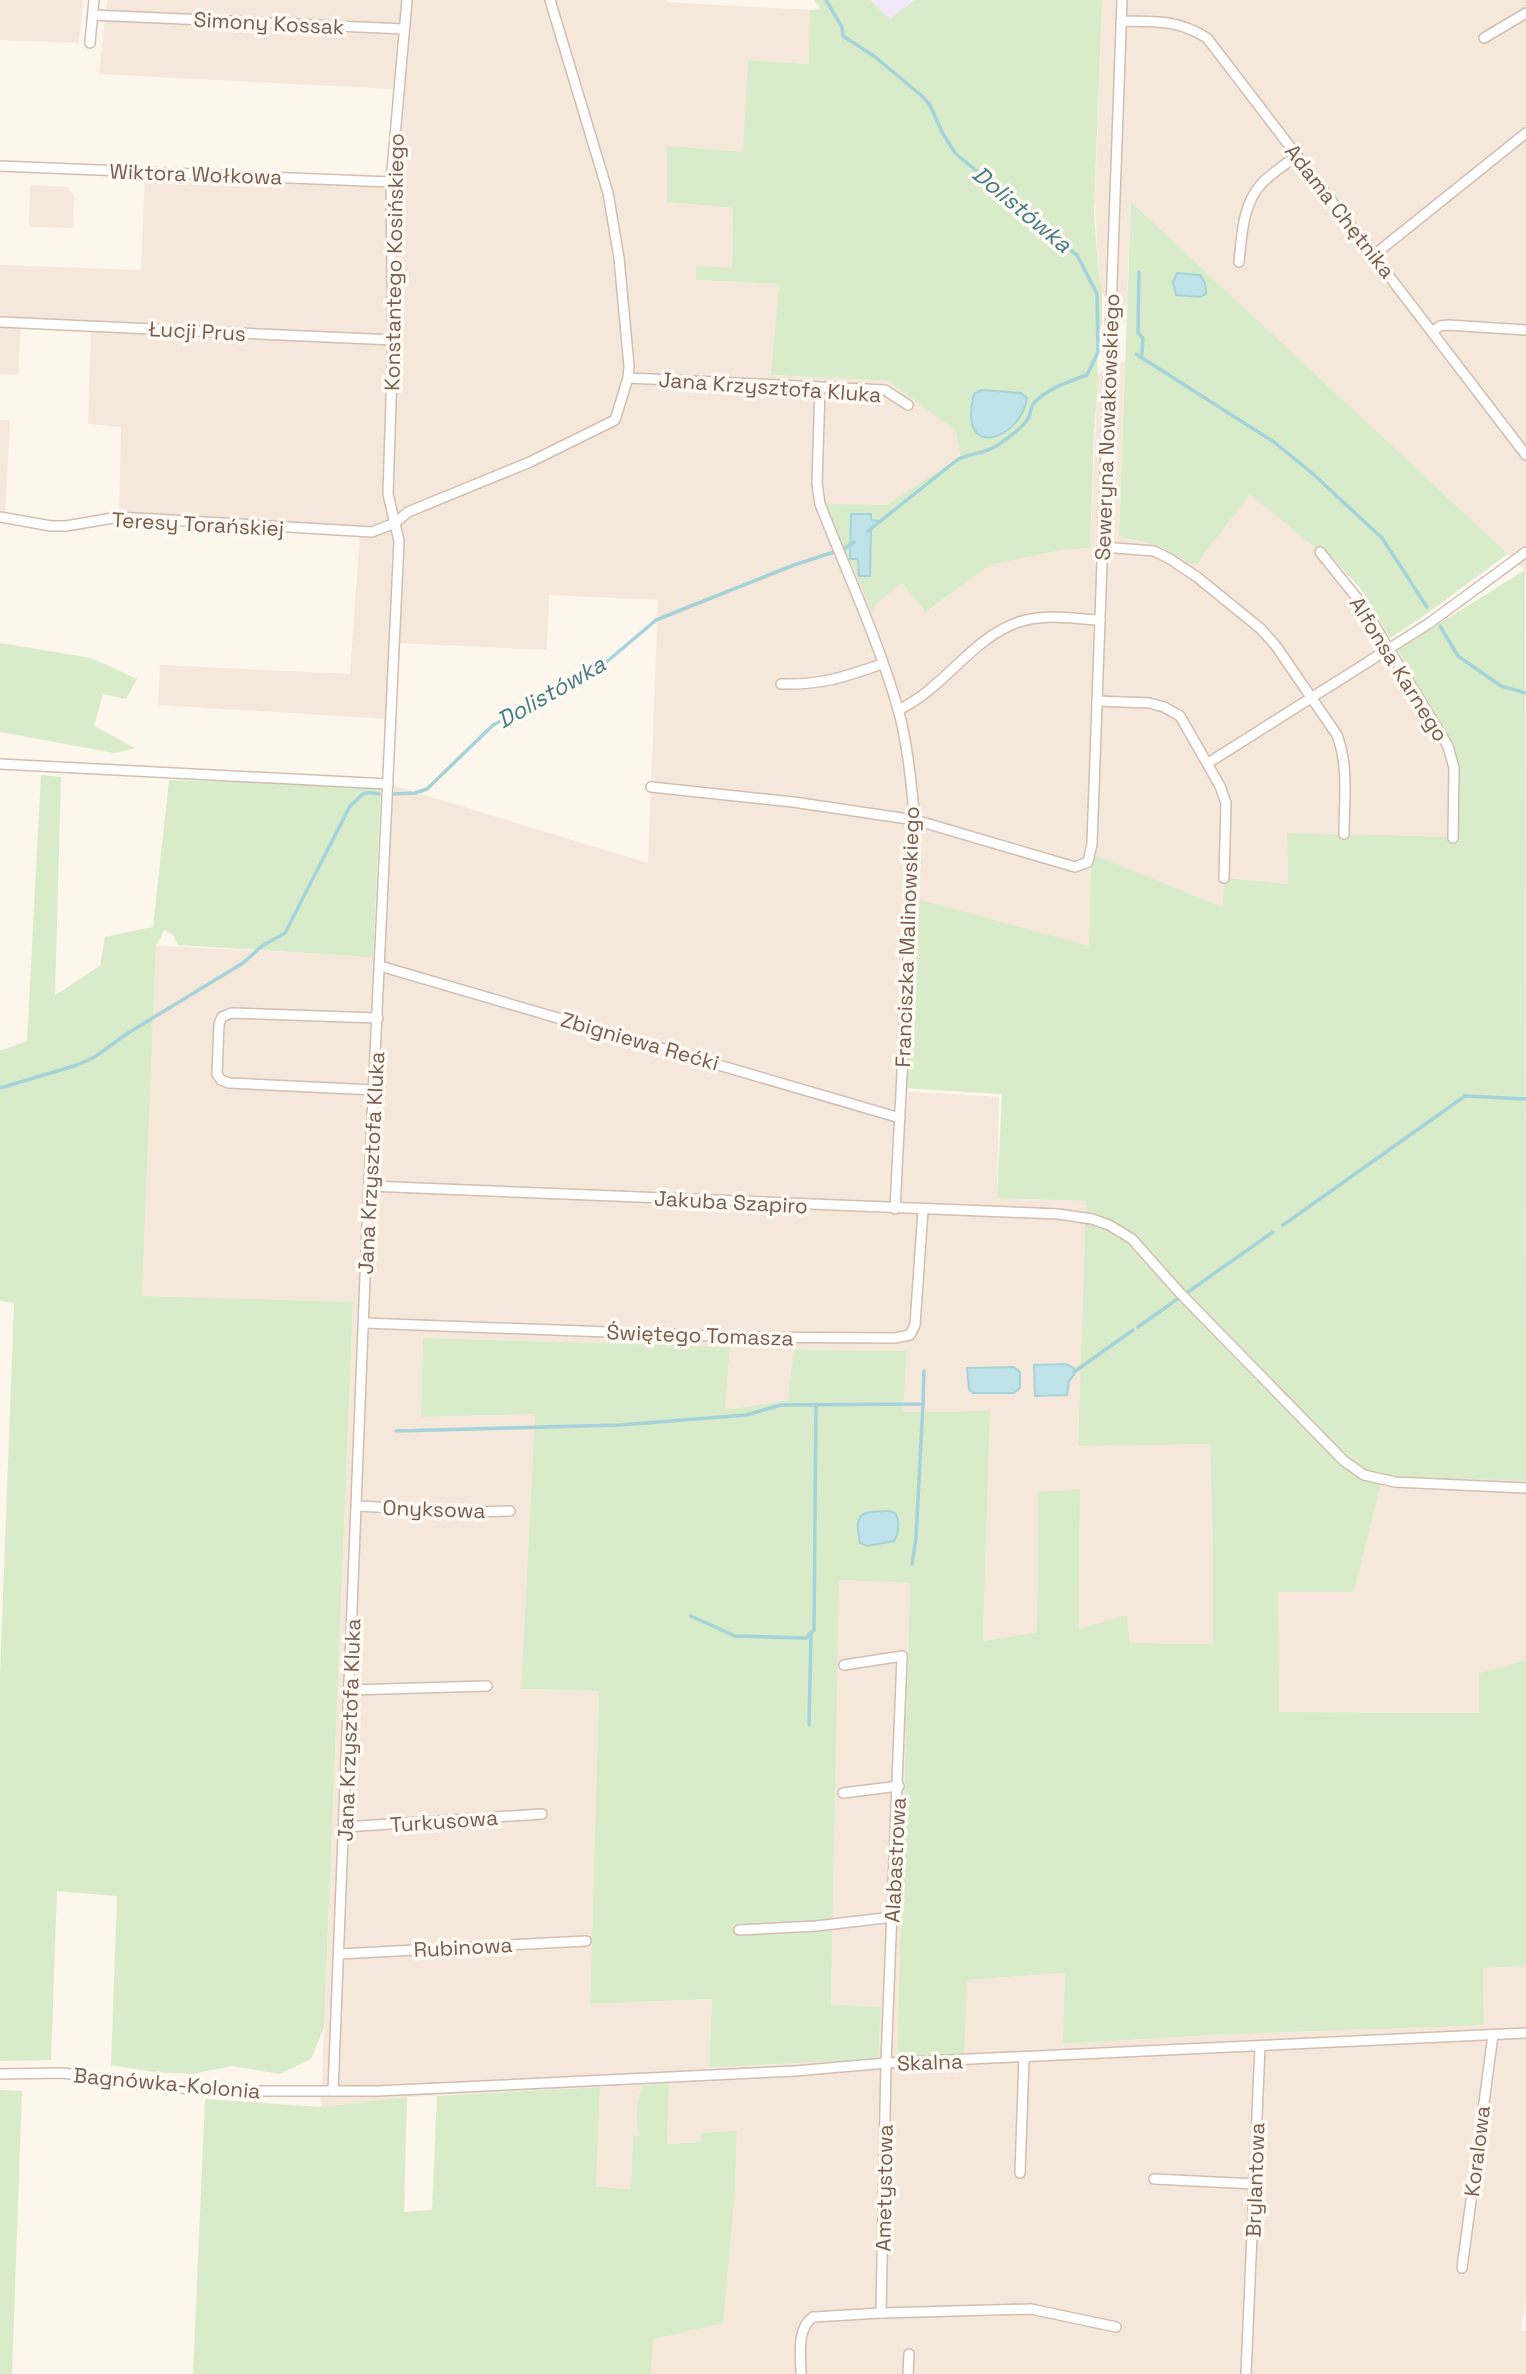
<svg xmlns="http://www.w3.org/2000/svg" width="1526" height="2374" viewBox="0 0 1526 2374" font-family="'Space Grotesk',sans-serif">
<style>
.residential{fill:#f5e8da}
.education{fill:#f3e8fa}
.green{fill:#d8ecc9}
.water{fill:#bfe3e8;stroke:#a5d3da;stroke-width:2}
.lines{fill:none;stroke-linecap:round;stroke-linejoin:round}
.stream{stroke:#a5d3da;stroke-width:3.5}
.street-casing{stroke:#d1beb0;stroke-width:12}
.street{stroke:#fff;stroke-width:9}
.labels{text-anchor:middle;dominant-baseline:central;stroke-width:7;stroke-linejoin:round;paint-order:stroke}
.street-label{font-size:21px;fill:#7a5c4d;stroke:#fffaf3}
.water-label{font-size:23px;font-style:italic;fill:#437c86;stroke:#fffaf3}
</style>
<rect width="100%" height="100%" fill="#fdf6ec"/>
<g class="residential">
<path d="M 0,0 L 83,0 L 79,43 L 0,40 Z"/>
<path d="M 107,0 L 666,0 L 667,2 L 810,10 L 810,64 L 748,61 L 744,152 L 667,202 L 733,208 L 732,268 L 696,280 L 779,284 L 772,375 L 888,381 L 956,431 L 960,457 L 886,505 L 873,612 L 875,603 L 903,582 L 927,612 L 990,565 L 1062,550 L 1090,548 L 1098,374 L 1125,361 L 1119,536 L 1159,546 L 1195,566 L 1250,493 L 1320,552 L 1388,648 L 1454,768 L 1453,838 L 1287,833 L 1288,884 L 1224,879 L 1224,907 L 1091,855 L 1089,947 L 911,897 L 914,820 L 746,800 L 912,822 L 899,1091 L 999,1097 L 997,1198 L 1086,1201 L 1078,1445 L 1210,1444 L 1213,1558 L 1213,1644 L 1130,1643 L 1127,1615 L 1079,1630 L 1080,1490 L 1038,1493 L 1037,1632 L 983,1641 L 990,1411 L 903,1412 L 907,1351 L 788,1400 L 725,1410 L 730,1348 L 424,1338 L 421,1417 L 535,1414 L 521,1689 L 599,1691 L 590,2004 L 712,1999 L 709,2067 L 831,2005 L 838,1580 L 910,1583 L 897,2058 L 966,1980 L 1066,1973 L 1064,2044 L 1212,2035 L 1484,2024 L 1483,1968 L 1526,1966 L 1526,2298 L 1521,2330 L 1526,2331 L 1526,2374 L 651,2374 L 652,2339 L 735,2189 L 737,2131 L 702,2142 L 667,2144 L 669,2085 L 643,2085 L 639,2093 L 638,2128 L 641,2137 L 633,2137 L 631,2189 L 596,2188 L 600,2087 L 407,2097 L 321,2107 L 353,1303 L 142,1296 L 156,946 L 373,956 L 388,784 L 648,863 L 658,600 L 549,595 L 547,650 L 394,643 L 391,719 L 158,705 L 160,665 L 350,674 L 360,533 L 119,517 L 121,427 L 88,424 L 91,326 L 21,323 L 18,375 L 0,374 L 0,265 L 141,270 L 145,172 L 388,182 L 394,89 L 99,74 Z"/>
<path d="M 1102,0 L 1526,0 L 1526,571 L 1131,202 L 1126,323 L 1102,293 L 1098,269 L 1095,199 Z"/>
<path d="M 30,185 L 67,187 L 74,195 L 73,228 L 29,227 Z"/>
<path d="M 0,420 L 10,420 L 5,518 L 0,517 Z"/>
<path d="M 1383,1476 L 1526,1481 L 1526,1660 L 1479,1673 L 1479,1713 L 1278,1712 L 1278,1592 L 1354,1591 Z"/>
</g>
<path class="education" d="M 870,0 L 915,0 L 890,19 Z"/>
<g class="green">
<path d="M 814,0 L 870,0 L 890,19 L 915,0 L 1102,0 L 1094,211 L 1098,269 L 1102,293 L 1102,326 L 1097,334 L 1098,381 L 1094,433 L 1090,548 L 1062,550 L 990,565 L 926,612 L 902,583 L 876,603 L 873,614 L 826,504 L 886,505 L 960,457 L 956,431 L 888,381 L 771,375 L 779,284 L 696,280 L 696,266 L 732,268 L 733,208 L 667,202 L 667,146 L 743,152 L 748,60 L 809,64 L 810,10 L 821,9 Z"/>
<path d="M 1131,202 L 1508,554 C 1468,582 1431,613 1390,638 L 1361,589 L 1335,561 L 1320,552 L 1250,494 L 1195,566 L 1159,546 L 1119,536 Z"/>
<path d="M 1525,570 L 1526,1481 L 1383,1476 L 1354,1592 L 1278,1592 L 1279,1712 L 1479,1713 L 1479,1673 L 1526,1660 L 1526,1966 L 1483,1968 L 1484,2025 L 1212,2035 L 1063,2044 L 1065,1973 L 967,1980 L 964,2055 L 897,2058 L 910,1583 L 839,1580 L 831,2005 L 881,2007 L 878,2059 L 709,2067 L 712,1999 L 590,2004 L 599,1691 L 521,1689 L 535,1414 L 421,1417 L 423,1338 L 730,1347 L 725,1410 L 788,1400 L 794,1350 L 907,1351 L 903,1412 L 990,1411 L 983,1641 L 1037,1632 L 1038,1492 L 1080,1489 L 1079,1629 L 1127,1615 L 1130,1643 L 1213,1644 L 1213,1558 L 1210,1444 L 1078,1446 L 1086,1201 L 997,1198 L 1002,1094 L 901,1088 L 911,897 L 1089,946 L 1091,854 L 1223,907 L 1224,878 L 1288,884 L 1287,833 L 1453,837 L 1454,768 L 1448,746 L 1405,677 L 1409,668 L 1397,650 Z"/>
<path d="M 0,643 L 91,658 L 137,679 L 126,699 L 103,694 L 94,726 L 135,748 L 114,753 L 0,732 Z"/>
<path d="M 41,775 L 61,777 L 55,995 L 100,966 L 105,937 L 153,927 L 169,780 L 381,786 L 373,957 L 178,945 L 173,935 L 164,930 L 156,946 L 142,1296 L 353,1302 L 324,2028 L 311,2059 L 280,2074 L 232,2066 L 192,2074 L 153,2072 L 111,2065 L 117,1896 L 57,1891 L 51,2060 L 0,2061 L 0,1677 L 14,1303 L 0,1301 L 0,1051 L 27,1041 Z"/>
<path d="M 669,2084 L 667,2144 L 701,2142 L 702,2133 L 737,2131 L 735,2189 L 723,2323 L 653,2339 L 651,2374 L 193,2374 L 205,2099 L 321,2107 L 407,2097 L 404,2212 L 432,2210 L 437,2096 L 600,2087 L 596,2187 L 631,2189 L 633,2136 L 640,2136 C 635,2122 636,2098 643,2085 Z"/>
<path d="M 0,2090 L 22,2091 L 12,2374 L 0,2374 Z"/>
</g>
<g class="water">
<path d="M 1177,273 L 1200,275 L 1205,283 L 1206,294 L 1200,297 L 1176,295 L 1173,282 Z"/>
<path d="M 982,390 L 1021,393 L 1027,398 C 1021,439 957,463 974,394 Z"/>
<path d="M 851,514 L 871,514 L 871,520 L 880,521 L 871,528 L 870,576 L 859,576 L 858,559 L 850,559 Z"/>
<path d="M 1066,1364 L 1074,1368 L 1074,1375 L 1069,1381 L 1067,1395 L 1035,1396 L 1034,1365 Z"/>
<path d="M 1014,1367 L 1020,1372 L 1020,1388 L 1014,1393 L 973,1393 L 969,1389 L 967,1368 Z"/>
<path d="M 889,1511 L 895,1513 C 900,1520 899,1534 894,1541 L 867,1546 L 860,1543 C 854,1512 860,1512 889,1511 Z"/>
</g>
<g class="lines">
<g class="stream">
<path d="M 826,0 L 842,27 L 843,36 L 874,56 L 922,96 L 930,105 L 942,132 L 955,153 L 990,182 L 1027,218 L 1077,255 L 1097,294 L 1098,352 L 1087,375 C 1070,381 1046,389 1033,404 C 1030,408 1031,414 1028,419 C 1023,428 1007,438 998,445 C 983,455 971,452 957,460 L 868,531"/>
<path d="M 1139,272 L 1138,333 L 1143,338 L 1142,354 L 1140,357"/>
<path d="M 1136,354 L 1274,442 L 1313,474 L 1382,538 L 1427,607"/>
<path d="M 844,549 L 854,542"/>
<path d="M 1440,626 L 1458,656 L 1501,686 L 1526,693"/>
<path d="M 394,794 L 415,793 L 427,789 L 493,725 L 597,670 L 656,620 L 794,565 L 834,552"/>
<path d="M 0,1088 L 74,1066 L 93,1058 L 128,1033 L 243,963 L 262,946 L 285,933 L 350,806 C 363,795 361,790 379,794"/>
<path d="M 1283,1225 L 1465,1096 L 1526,1099"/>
<path d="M 1188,1292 L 1273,1232"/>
<path d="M 1138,1327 L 1179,1298"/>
<path d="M 1074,1372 L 1133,1330"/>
<path d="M 396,1431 L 620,1425 L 746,1415 L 781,1405 L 923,1404 L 924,1371"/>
<path d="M 912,1564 L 916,1538 L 923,1404"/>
<path d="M 691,1616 L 735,1636 L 806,1638 L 814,1630 L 816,1404"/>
<path d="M 809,1725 L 811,1635"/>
</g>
<defs>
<g id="street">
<path d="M 93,15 L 404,29"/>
<path d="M 1121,21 C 1157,22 1176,19 1207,38 L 1526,455"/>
<path d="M 1484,38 L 1526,13"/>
<path d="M 90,43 L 94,0"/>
<path d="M 0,166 L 391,182"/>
<path d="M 1374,255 L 1526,133"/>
<path d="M 1239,262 C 1242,235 1242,205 1262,183 C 1272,173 1285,165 1297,155"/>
<path d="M 0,322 L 393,340"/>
<path d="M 1432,332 L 1440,326 L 1448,325 L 1526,330"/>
<path d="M 628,378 L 885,390 L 908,405"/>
<path d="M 820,388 L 817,484 L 820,504 C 846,571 878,639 898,709 C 908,745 911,783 915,820 L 895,1209"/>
<path d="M 0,517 L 51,526 L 66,526 L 119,517 L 372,532 L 395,523 L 408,512 L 530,462 L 615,420 L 628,378 L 629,366 L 619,258 L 608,193 L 550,0"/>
<path d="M 1103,547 L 1154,551 L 1170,559 L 1197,577 L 1261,629 L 1276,646 L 1337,735 C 1349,767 1344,801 1344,834"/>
<path d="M 1320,552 L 1361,603 L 1448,746 L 1454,768 L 1453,838"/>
<path d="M 781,684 C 823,685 844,677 882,664"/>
<path d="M 1097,701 L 1149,703 L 1164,707 L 1180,716 L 1220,786 L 1226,803 L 1224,878"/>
<path d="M 898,710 C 944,689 971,638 1019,622 C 1044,613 1074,619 1100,620"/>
<path d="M 1208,763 L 1428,624 L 1526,552"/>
<path d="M 0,764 L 388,784"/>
<path d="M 651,787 L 793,802 L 915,820 L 1075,867 L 1088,862 L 1092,844 L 1122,0"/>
<path d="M 380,966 L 900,1118"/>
<path d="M 374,1090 L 229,1083 L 221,1080 L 217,1074 L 219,1024 L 222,1017 L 231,1013 L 378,1018"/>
<path d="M 369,1186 L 1058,1214 L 1092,1219 L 1109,1225 L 1132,1239 L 1179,1292 L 1344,1461 L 1364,1475 L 1395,1482 L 1526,1488"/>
<path d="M 364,1323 L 741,1337 L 895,1338 L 910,1335 L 915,1325 L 923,1210"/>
<path d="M 358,1506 L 470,1512 L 510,1511"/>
<path d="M 844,1665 L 902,1656 L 886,2063 L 881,2313"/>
<path d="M 350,1690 L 487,1686"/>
<path d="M 843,1793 L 899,1786"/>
<path d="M 345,1827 L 542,1814"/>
<path d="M 739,1930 L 816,1926 L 893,1917"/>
<path d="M 339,1954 L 586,1941"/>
<path d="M 0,2074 L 63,2073 L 149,2086 L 224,2091 L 377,2091 L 795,2071 L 886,2063 L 1526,2033"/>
<path d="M 333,2091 L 367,1226 L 399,541 L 388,494 L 393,340 L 391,182 L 407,0"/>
<path d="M 1020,2173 L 1024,2058"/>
<path d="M 1154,2179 L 1255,2184"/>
<path d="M 1462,2268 L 1493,2035"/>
<path d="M 801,2374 C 801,2356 796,2329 813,2317 L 881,2313 L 1031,2309 L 1116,2327"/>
<path d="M 908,2374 L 909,2354"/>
<path d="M 1246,2374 L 1260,2047"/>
</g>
</defs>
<use href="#street" class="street-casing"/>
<use href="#street" class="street"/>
</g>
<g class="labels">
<g class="street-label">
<text transform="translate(269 23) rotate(3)">Simony Kossak</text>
<text transform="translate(196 174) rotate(2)">Wiktora Wołkowa</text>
<text transform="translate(1340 211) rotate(52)">Adama Chętnika</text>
<text transform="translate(394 262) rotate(-89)">Konstantego Kosińskiego</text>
<text transform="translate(197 331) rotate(3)">Łucji Prus</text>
<text transform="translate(770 387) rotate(4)">Jana Krzysztofa Kluka</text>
<text transform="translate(1107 427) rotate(-88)">Seweryna Nowakowskiego</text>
<text transform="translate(198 524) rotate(3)">Teresy Torańskiej</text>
<text transform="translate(1399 669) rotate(58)">Alfonsa Karnego</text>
<text transform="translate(907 937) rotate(-88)">Franciszka Malinowskiego</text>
<text transform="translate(640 1041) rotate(16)">Zbigniewa Rećki</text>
<text transform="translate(371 1163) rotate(-87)">Jana Krzysztofa Kluka</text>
<text transform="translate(731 1202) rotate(3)">Jakuba Szapiro</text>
<text transform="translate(700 1335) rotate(2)">Świętego Tomasza</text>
<text transform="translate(434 1509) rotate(2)">Onyksowa</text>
<text transform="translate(349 1730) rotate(-88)">Jana Krzysztofa Kluka</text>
<text transform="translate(444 1821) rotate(-4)">Turkusowa</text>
<text transform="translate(895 1860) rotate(-87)">Alabastrowa</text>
<text transform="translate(463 1947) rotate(-3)">Rubinowa</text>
<text transform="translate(930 2062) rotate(-2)">Skalna</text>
<text transform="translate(167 2083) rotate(5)">Bagnówka-Kolonia</text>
<text transform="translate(1477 2151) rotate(-83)">Koralowa</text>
<text transform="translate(1255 2180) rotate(-88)">Brylantowa</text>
<text transform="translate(884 2188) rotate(-89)">Ametystowa</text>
</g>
<g class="water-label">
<text transform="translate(1022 209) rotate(40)">Dolistówka</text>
<text transform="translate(551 692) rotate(-30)">Dolistówka</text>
</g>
</g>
</svg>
